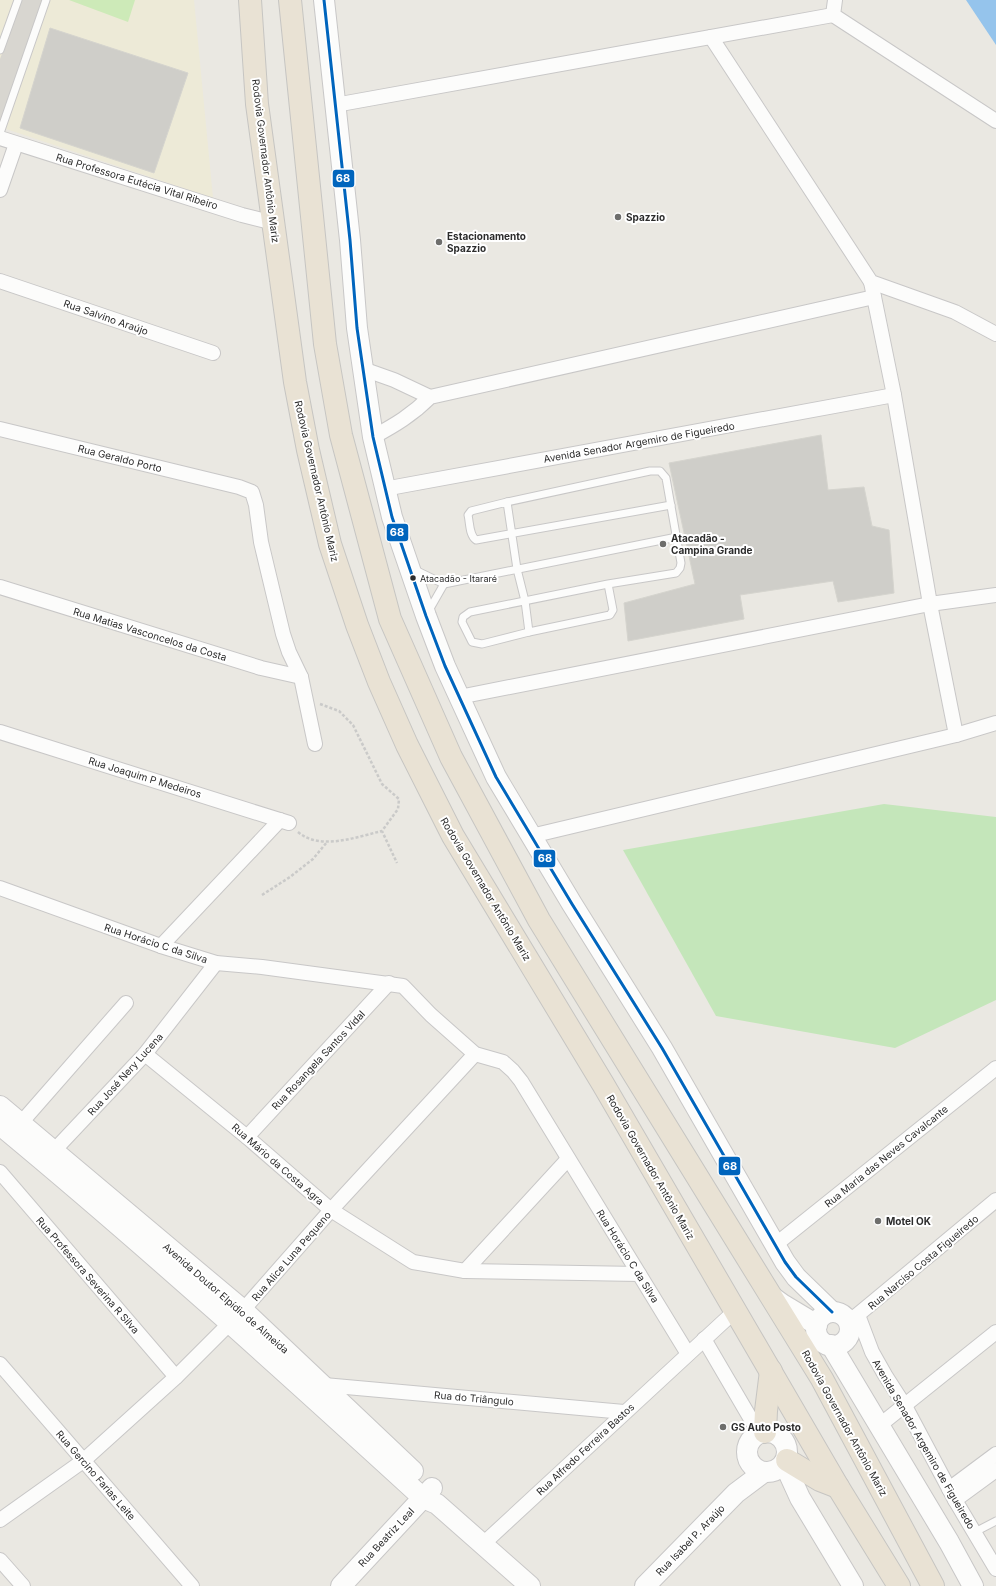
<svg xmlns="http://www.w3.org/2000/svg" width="996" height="1586" viewBox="0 0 996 1586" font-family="Inter,sans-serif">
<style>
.education{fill:#edead7}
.green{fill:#c4e6ba}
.pitch{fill:#cdeab8}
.plaza{fill:#d8d6d0}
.water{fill:#95c4ec}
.building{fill:#cfcec9;stroke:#d5d4ce}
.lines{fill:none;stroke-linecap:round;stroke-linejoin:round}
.lane-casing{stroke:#c8c7c7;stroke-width:9}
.street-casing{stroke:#c8c7c7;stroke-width:16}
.secondary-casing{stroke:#c8c7c7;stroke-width:22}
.highway-casing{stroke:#c6c5c2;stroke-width:24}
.path{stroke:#cacac9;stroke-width:2.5;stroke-dasharray:3 2;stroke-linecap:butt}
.lane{stroke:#fcfcfb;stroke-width:7}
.street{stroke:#fcfcfb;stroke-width:14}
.secondary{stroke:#fcfcfb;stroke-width:20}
.highway{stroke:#e9e2d4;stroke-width:22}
.bus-1-casing{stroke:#fff;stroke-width:6}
.bus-1{stroke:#0065bd;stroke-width:3}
.poi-dot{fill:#6e6e6c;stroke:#fff;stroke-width:1.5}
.bus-dot{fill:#2c2c2c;stroke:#fff;stroke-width:1.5}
.labels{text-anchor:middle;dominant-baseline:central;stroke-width:4;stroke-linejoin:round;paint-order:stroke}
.bus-label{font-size:9px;fill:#2c2c2c;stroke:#fff;text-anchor:start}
.street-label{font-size:10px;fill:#2c2c2c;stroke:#fff}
.poi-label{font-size:10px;font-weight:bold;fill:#2c2c2c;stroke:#fff;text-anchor:start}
.line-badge{stroke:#fff;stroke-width:1.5}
.badge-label{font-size:11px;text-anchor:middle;font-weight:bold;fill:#fff}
</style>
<rect width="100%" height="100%" fill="#eae8e2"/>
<path class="education" d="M 0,0 L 194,0 L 213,198 L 0,127 Z"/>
<path class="green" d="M 884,804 L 996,817 L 996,1000 L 895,1048 L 716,1016 L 623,850 Z"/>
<path class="pitch" d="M 69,0 L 135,0 L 128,22 Z"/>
<path class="plaza" d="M 22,0 L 43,0 L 0,124 L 0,59 Z"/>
<path class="water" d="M 966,0 L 996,0 L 996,45 Z"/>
<g class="building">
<path d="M 50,28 L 188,73 L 154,173 L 20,128 Z"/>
<path d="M 821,435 L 828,490 L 864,487 L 872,526 L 889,530 L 894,593 L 838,602 L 833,581 L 740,595 L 744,619 L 628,641 L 624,603 L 695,584 L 669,463 Z"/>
</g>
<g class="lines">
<defs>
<g id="lane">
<path d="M 0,50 L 18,0"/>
<path d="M 0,133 L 46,0"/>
<path d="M 507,502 L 650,471 L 660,471 L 666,478 L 681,563 L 680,568 L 676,573 L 608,584 L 470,612 L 463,617 L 462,622 L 472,642 L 482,644 L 529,632 L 610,615 L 613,610 L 608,584"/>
<path d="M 413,569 L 444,584 L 677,537"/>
<path d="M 428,612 L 444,584"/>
<path d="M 529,632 L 525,601 L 517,569 L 507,502 L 471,511 L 468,515 C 470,523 469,535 476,540 L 671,505"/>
<path d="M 975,1532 L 996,1521"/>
</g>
<g id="street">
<path d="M 835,0 L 833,15 L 996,121"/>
<path d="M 711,37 L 871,282 L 955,312 L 996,334"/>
<path d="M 335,105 L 833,15"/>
<path d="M 0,138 L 242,215 L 274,223"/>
<path d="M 0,190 L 16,144"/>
<path d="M 0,281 L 213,353"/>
<path d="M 871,282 L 894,395 L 930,604 L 956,735"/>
<path d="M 363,369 L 394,380 L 430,397"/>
<path d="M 0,429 L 239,487 L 252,492 L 256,505 L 261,542 L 283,634 L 289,652 L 301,677 L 315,744"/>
<path d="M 373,437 C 395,425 412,415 430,397 L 874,297"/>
<path d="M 384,489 L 894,395"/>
<path d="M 0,587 L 261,668 L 301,677"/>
<path d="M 459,697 L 930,604 L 996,595"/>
<path d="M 0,732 L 289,823"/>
<path d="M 531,836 L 956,735 L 996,723"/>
<path d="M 0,888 L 161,946 L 216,963 L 262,967 L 403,986 L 431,1015 L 475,1054 L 503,1062 L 513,1071 L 521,1081 L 688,1354"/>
<path d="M 161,946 L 280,820"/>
<path d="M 145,1054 L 247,1137 L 331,1210 L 413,1262 L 465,1271 L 639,1274"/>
<path d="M 20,1124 L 126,1003"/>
<path d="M 247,1137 L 389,983"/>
<path d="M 48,1157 L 145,1054 L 216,963"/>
<path d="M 0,1172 L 176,1377"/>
<path d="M 775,1245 L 996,1068"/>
<path d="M 465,1271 L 568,1159"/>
<path d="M 858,1315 L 872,1352 L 885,1375 L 905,1406 L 955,1500 L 996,1569"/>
<path d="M 849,1322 L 996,1200"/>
<path d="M 704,1339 L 759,1433"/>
<path d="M 0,1364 L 192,1586"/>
<path d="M 324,1385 L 624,1412"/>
<path d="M 880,1425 L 996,1332"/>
<path d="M 949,1489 L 996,1454"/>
<path d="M 955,1500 L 996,1470"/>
<path d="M 0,1520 L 83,1461 L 176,1377 L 243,1310 L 331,1210 L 475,1054"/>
<path d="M 483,1544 L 735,1311"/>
<path d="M 0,1560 L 23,1586"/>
</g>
<g id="secondary">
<path d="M 324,0 L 350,240 L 357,328 L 373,437 L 392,517 L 426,616 L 445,666 L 496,777 L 572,904 L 662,1048 L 785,1262 L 796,1277 L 832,1312"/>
<path d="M 0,1106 L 243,1310 L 413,1471"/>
<path d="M 0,1125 C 145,1245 284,1371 423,1498 L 437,1504 L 530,1586"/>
<path d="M 771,1296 L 782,1304 L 817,1325"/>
<circle cx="833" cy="1329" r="17"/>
<path d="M 831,1345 L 949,1542 L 973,1586"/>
<circle cx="767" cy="1452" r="20"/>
<path d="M 784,1463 L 800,1498 L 853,1586"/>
<path d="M 341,1586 L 432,1488"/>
<path d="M 645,1586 L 736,1493 L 764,1472"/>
</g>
<g id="highway">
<path d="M 250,0 L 257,104 L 295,382 L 308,450 L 330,544 L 357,625 L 379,682 L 407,745 L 453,836 L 603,1084 L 838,1487 L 899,1586"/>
<path d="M 290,0 L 325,344 L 341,435 L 390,619 L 451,757 L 539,920 L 822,1379 L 933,1586"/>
<path d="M 765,1432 L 766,1411 L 771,1371"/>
<path d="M 787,1460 L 820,1480 L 838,1487"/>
</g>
</defs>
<use href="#lane" class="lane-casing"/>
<use href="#street" class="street-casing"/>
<use href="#secondary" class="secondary-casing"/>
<use href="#highway" class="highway-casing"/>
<g class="path">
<path d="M 320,704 L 339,711 L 353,725 L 382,784 L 399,799 L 398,809 L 382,831 L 397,863"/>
<path d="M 298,832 C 320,851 356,837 382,831"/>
<path d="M 262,895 L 290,877 L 313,859 L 327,842"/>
</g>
<use href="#lane" class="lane"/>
<use href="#street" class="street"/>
<use href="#secondary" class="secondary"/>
<use href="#highway" class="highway"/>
<defs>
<path id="bus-1" d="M 324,0 L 350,240 L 357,328 L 373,437 L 392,517 L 426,616 L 445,666 L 496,777 L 572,904 L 662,1048 L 785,1262 L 796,1277 L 832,1312"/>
</defs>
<use href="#bus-1" class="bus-1-casing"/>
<use href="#bus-1" class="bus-1"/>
</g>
<g class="poi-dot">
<circle cx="618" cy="217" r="4"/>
<circle cx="439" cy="242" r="4"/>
<circle cx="663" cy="544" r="4"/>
<circle cx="878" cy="1221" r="4"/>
<circle cx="723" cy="1427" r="4"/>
</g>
<circle class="bus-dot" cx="413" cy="578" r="3.5"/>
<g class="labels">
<g class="bus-label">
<text x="420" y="578">Atacadão - Itararé</text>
</g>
<g class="street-label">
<text transform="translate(266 161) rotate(83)">Rodovia Governador Antônio Mariz</text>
<text transform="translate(137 181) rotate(17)">Rua Professora Eutécia Vital Ribeiro</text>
<text transform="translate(106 317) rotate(19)">Rua Salvino Araújo</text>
<text transform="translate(639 442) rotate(-10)">Avenida Senador Argemiro de Figueiredo</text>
<text transform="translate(120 458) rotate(14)">Rua Geraldo Porto</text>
<text transform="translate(317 481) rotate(77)">Rodovia Governador Antônio Mariz</text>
<text transform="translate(150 634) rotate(17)">Rua Matias Vasconcelos da Costa</text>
<text transform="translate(145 777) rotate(17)">Rua Joaquim P Medeiros</text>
<text transform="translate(486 889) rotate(59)">Rodovia Governador Antônio Mariz</text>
<text transform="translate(156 943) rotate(18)">Rua Horácio C da Silva</text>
<text transform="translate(318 1060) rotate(-47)">Rua Rosangela Santos Vidal</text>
<text transform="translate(125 1074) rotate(-48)">Rua José Nery Lucena</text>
<text transform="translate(886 1156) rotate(-39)">Rua Maria das Neves Cavalcante</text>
<text transform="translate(278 1164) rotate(41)">Rua Mário da Costa Agra</text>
<text transform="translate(651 1167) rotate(60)">Rodovia Governador Antônio Mariz</text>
<text transform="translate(291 1256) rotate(-49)">Rua Alice Luna Pequeno</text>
<text transform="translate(628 1256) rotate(58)">Rua Horácio C da Silva</text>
<text transform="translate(923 1262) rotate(-40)">Rua Narciso Costa Figueiredo</text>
<text transform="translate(88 1275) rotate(49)">Rua Professora Severina R Silva</text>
<text transform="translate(226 1298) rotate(41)">Avenida Doutor Elpídio de Almeida</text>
<text transform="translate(474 1398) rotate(5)">Rua do Triângulo</text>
<text transform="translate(845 1423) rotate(61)">Rodovia Governador Antônio Mariz</text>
<text transform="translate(924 1444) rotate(60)">Avenida Senador Argemiro de Figueiredo</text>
<text transform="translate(585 1449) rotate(-43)">Rua Alfredo Ferreira Bastos</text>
<text transform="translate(96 1475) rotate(49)">Rua Gercino Farias Leite</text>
<text transform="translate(386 1537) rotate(-47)">Rua Beatriz Leal</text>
<text transform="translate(690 1540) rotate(-46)">Rua Isabel P. Araújo</text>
</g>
<g class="poi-label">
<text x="626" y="217">Spazzio</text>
<text x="447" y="236">Estacionamento<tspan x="447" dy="12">Spazzio</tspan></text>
<text x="671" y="538">Atacadão -<tspan x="671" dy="12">Campina Grande</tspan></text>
<text x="886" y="1221">Motel OK</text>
<text x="731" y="1427">GS Auto Posto</text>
</g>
</g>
<g class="line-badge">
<rect x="332" y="169" width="23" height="19" rx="4" fill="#0065bd"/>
<rect x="386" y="523" width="23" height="19" rx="4" fill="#0065bd"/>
<rect x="533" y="849" width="23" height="19" rx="4" fill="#0065bd"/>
<rect x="718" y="1156" width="23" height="20" rx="4" fill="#0065bd"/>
</g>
<g class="badge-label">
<text x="343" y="182">68</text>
<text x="397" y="536">68</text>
<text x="545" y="862">68</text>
<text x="730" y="1170">68</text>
</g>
</svg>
